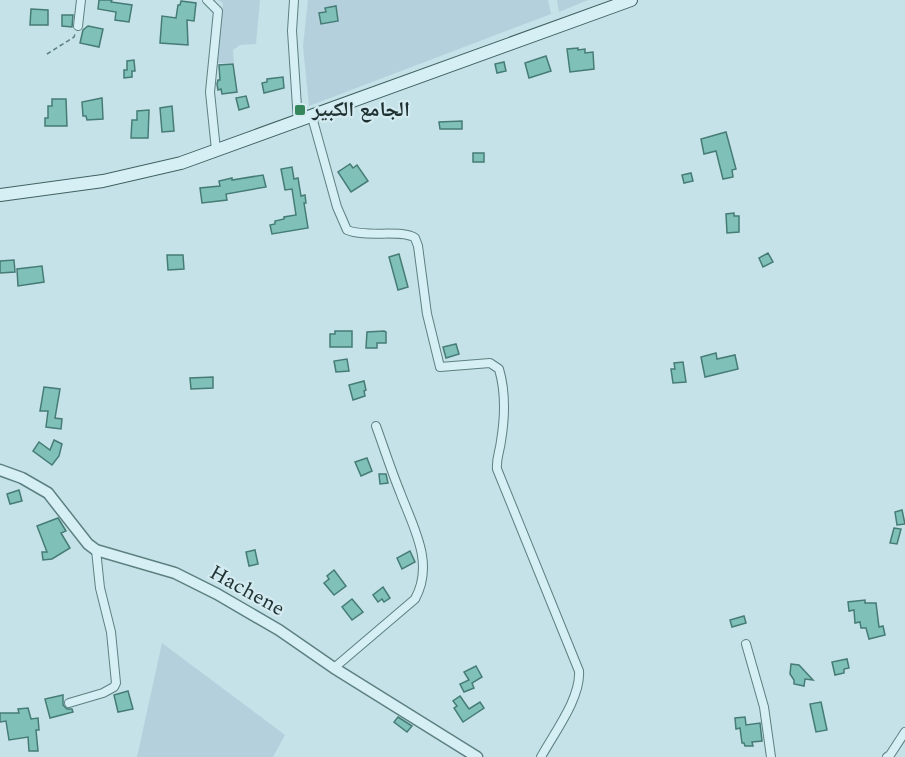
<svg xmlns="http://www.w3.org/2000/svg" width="905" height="757" viewBox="0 0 905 757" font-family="Spectral,'Noto Naskh Arabic',serif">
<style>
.farmland{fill:#b3d0dc}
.building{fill:#7fc1b9;stroke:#467c75;stroke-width:1.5}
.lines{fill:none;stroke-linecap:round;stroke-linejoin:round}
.minor-casing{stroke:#5d8080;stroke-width:10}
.tertiary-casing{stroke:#5d8080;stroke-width:13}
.secondary-casing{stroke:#406261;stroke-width:14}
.path{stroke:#5d8080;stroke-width:1.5;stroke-dasharray:4.5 3;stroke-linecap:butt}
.minor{stroke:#d6eff4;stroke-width:8}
.tertiary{stroke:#d6eff4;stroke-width:10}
.secondary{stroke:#d6eff4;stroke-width:12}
.poi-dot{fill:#35875b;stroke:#d3ebf0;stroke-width:2}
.labels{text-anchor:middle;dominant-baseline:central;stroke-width:4.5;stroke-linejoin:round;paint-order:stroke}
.poi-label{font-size:21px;font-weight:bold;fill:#1f3231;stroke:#d3ebf0;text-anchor:start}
.street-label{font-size:21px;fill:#1f3231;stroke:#d3ebf0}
</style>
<rect width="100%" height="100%" fill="#c4e2e8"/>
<g class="farmland">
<path d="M 218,0 L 260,0 L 256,44 L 240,45 L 233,50 L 234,63 L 216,63 L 223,3 Z"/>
<path d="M 308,0 L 548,0 L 551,14 L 309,106 L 303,46 Z"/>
<path d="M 557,0 L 588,0 L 559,12 Z"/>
<path d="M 162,643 L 285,735 L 273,757 L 137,757 Z"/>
</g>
<g class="building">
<path d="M 99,0 L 112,0 L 111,2 L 132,5 L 129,22 L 115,20 L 116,12 L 98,9 Z"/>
<path d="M 181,1 L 196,3 L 194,21 L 187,20 L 188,45 L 160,43 L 162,16 L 176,18 L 178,5 L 180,5 Z"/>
<path d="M 336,6 L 338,21 L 321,24 L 319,13 L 326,12 L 325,8 Z"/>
<path d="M 31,9 L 48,10 L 48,25 L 30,25 Z"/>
<path d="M 62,15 L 73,15 L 72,27 L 62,26 Z"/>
<path d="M 88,26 L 103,29 L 99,47 L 80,43 L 83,30 Z"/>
<path d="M 578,48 L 578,50 L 585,49 L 585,53 L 593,52 L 594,69 L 570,72 L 567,49 Z"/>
<path d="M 546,56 L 551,71 L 529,78 L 525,63 Z"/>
<path d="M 134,60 L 135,71 L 132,71 L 132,77 L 124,78 L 124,70 L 127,70 L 127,61 Z"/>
<path d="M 504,62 L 506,71 L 497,73 L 495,64 Z"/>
<path d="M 233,64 L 237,92 L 222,94 L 221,89 L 218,90 L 217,84 L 218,80 L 220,80 L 219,65 Z"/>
<path d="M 283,77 L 284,88 L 264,93 L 262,83 L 267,82 L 267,79 Z"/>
<path d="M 246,96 L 249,107 L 239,110 L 236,98 Z"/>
<path d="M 102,98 L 103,119 L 87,120 L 86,116 L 83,116 L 82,102 Z"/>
<path d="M 52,99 L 66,99 L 67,126 L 45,126 L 45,118 L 48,118 L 48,106 L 52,106 Z"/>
<path d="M 172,106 L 174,131 L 162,132 L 160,108 Z"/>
<path d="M 149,110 L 148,138 L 131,138 L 132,120 L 137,120 L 137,111 Z"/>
<path d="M 462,121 L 462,129 L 440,129 L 439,122 Z"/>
<path d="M 726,132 L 736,169 L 732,170 L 733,177 L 723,179 L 716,151 L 704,154 L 701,139 Z"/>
<rect x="473" y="153" width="11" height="9"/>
<path d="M 350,164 L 353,168 L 357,165 L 368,181 L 351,192 L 338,172 Z"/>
<path d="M 292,167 L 294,179 L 298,178 L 301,196 L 305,195 L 306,203 L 304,203 L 308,228 L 272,234 L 270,225 L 275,224 L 275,221 L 284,219 L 284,217 L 296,215 L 292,189 L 285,190 L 281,169 Z"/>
<path d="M 691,173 L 693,181 L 684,183 L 682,175 Z"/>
<path d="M 263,175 L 266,187 L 226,194 L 227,200 L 202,203 L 200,188 L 220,186 L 219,181 L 232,178 L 232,180 Z"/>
<path d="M 734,213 L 734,216 L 739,216 L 739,232 L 727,233 L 726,214 Z"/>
<path d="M 768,253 L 773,262 L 763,267 L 759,258 Z"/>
<path d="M 399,254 L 408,287 L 398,290 L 389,257 Z"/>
<path d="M 167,255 L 183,255 L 184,269 L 168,270 Z"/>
<path d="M 14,260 L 15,272 L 0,273 L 0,261 Z"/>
<path d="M 42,266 L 44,282 L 18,286 L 17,269 Z"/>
<path d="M 335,331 L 352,331 L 352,347 L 330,347 L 330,334 L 335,334 Z"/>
<path d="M 384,331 L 386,332 L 386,343 L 377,343 L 377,348 L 366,348 L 367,332 Z"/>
<path d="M 456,344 L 459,354 L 446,358 L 443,347 Z"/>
<path d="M 716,353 L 717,359 L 735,355 L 738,369 L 705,377 L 701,357 Z"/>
<path d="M 347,359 L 349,371 L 336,372 L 334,361 Z"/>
<path d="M 683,362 L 686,382 L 673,383 L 671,369 L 675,369 L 674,363 Z"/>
<path d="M 213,377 L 213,388 L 191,389 L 190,378 Z"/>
<path d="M 364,381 L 366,390 L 364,391 L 365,396 L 353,400 L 349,385 Z"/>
<path d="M 44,387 L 60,389 L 55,418 L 62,419 L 61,429 L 46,427 L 48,411 L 40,411 Z"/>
<path d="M 54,440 L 62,444 L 59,456 L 52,465 L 33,451 L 39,442 L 50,450 Z"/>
<path d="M 367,458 L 372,471 L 361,476 L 355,462 Z"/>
<path d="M 379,474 L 386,474 L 388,483 L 380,484 Z"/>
<path d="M 19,490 L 22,501 L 10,504 L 7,494 Z"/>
<path d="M 902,510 L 905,524 L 897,525 L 895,512 Z"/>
<path d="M 58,518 L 66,531 L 61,533 L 70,548 L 52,559 L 43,560 L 42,552 L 47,552 L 37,526 Z"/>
<path d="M 894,528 L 901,529 L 897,544 L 890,543 Z"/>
<path d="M 255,550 L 258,564 L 249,566 L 246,552 Z"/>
<path d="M 410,551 L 415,562 L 402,569 L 397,558 Z"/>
<path d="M 334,570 L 346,586 L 334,595 L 324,583 L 329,579 L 327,576 Z"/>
<path d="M 383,587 L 390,598 L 384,602 L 382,599 L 378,602 L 373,595 Z"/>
<path d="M 352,599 L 363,612 L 352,620 L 342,607 Z"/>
<path d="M 865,600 L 865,603 L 876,603 L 879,627 L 883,626 L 885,635 L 869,639 L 866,628 L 861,628 L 860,622 L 855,623 L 854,610 L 849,611 L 848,602 Z"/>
<path d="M 744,616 L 746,623 L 732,627 L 730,620 Z"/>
<path d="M 847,659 L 849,668 L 844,669 L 844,673 L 835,675 L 832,662 Z"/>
<path d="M 791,664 L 799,665 L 813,680 L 805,679 L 804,686 L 794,684 L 794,680 L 790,674 Z"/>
<path d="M 476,666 L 482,677 L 472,683 L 474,688 L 464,692 L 460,684 L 469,680 L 464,672 Z"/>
<path d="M 128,691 L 133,709 L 118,712 L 114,695 Z"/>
<path d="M 63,695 L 63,705 L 67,709 L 72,709 L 73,712 L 50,718 L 45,699 Z"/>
<path d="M 460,696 L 469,709 L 480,702 L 484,708 L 463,722 L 454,708 L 457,706 L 453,701 Z"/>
<path d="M 821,702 L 827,730 L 816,732 L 810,704 Z"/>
<path d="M 28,708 L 31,719 L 38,718 L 39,730 L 36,730 L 38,751 L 29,751 L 28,737 L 9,740 L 6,721 L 0,722 L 0,713 L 19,713 L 18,709 Z"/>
<path d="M 398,717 L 412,726 L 407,732 L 394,722 Z"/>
<path d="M 745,717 L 746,725 L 760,723 L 762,741 L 752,742 L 753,746 L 745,746 L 744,743 L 742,743 L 740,728 L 736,729 L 735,718 Z"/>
</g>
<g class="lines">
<defs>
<g id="minor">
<path d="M 207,0 L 218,11 L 210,92 L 216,150"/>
<path d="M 294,0 L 292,31 L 298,122"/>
<path d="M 78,26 L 81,0"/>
<path d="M 312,117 L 337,207 L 347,230 C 366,238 403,229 415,238 L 418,246 L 427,314 L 440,367 L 490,363 L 499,369 C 506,393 505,417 501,441 C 500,451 496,458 497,469 L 579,671 C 581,698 554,733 541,757"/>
<path d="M 746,644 L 764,707 L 771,757"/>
<path d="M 334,668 L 415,599 C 435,563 413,527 400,492 C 391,470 384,448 376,426"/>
<path d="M 69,703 L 103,693 L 114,687 L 116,683 L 111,632 L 100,588 L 96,550"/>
<path d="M 887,757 L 890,755 L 905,732"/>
</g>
<path id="tertiary" d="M 0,470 L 22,478 L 48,493 L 88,544 L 96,550 L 175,573 L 217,594 L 279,630 L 334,668 L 477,757"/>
<path id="secondary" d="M 0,195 L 103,181 L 181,163 L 631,0"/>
</defs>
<use href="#minor" class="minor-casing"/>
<use href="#tertiary" class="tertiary-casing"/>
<use href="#secondary" class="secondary-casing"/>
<path class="path" d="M 47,54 L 74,37 L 75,34"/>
<use href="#minor" class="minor"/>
<use href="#tertiary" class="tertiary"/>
<use href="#secondary" class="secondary"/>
</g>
<rect class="poi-dot" x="294" y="104" width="12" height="12" rx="3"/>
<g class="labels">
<g class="poi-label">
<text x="312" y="110">الجامع الكبير</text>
</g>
<g class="street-label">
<text transform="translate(247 591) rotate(29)">Hachene</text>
</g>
</g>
</svg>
